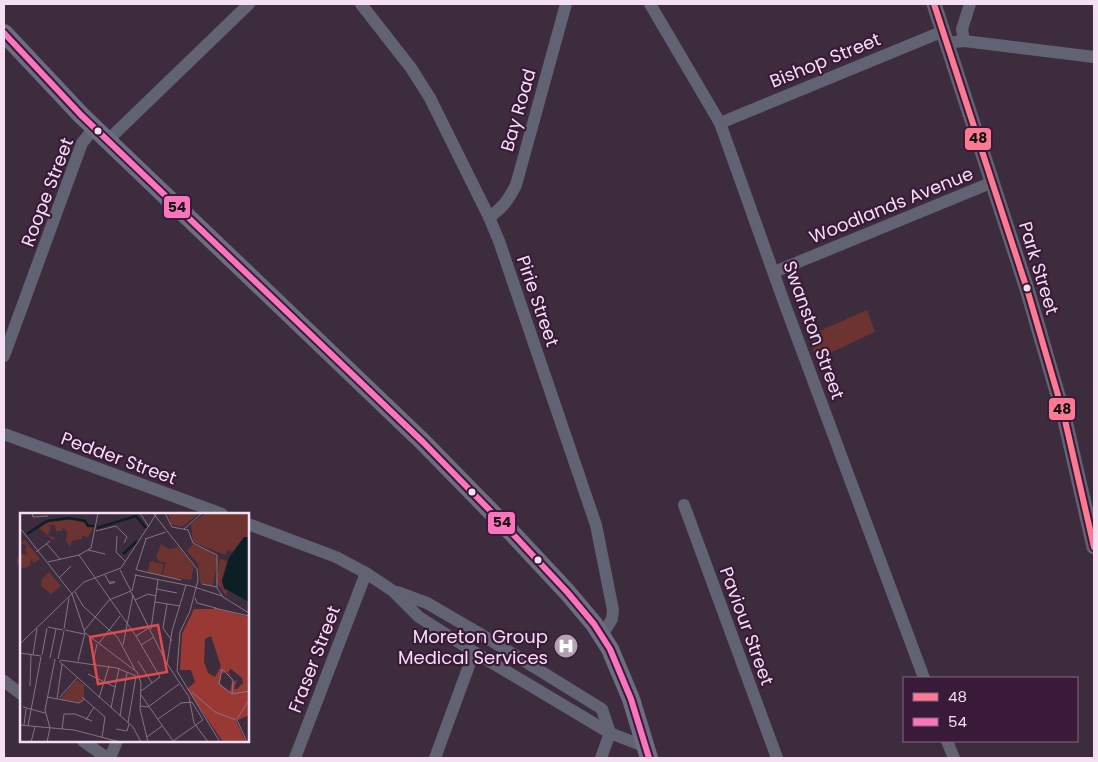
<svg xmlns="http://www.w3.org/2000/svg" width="1098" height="762" viewBox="0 0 1098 762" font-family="Poppins,sans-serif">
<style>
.green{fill:#6d3330}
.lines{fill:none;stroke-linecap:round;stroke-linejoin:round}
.minor{stroke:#626372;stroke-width:12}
.tertiary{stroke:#626372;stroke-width:15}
.secondary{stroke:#6c6e7f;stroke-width:18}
.bus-1-casing{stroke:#3a1a39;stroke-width:10}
.bus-2-casing{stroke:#3a1a39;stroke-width:10}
.bus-1{stroke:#fe7a93;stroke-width:6}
.bus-2{stroke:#fc73be;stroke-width:6}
.bus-dot{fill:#f4dff3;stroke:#3a1a39;stroke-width:2}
.labels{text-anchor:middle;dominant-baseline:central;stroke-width:4.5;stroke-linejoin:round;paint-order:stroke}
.street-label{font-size:18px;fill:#f4dff3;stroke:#3a1a39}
.poi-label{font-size:18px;fill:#f4dff3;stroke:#3a1a39;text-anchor:end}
.inset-river{fill:none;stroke:#0c1f24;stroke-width:2.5}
.inset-road{fill:none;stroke:#867486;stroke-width:1}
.view{fill:#dc4d51;fill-opacity:0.15;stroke:#dc4d51;stroke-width:2.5}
.inset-edge{fill:none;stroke:#f4dff3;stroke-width:2.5}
.line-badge{stroke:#3a1a39;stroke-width:2}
.pale-badge-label{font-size:14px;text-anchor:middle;font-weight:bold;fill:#111}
</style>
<rect width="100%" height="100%" fill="#3d2c3d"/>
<path class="green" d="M 867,310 L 875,332 L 817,359 L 810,343 L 814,341 L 812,338 L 809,339 L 808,336 Z"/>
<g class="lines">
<g class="minor">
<path d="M 361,4 L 411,68 L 430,98 L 489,217 L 499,241 L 596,525 L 613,610 L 612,619 L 602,635"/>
<path d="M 650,4 L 720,123 L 785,305 L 924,678"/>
<path d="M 964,41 L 962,29 L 970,4"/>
<path d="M 947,43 L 964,41 L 1094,57"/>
<path d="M 720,123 L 934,35 L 943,32"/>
<path d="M 107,141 L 249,4"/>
<path d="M 489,217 C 503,208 509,199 516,185 L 566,4"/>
<path d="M 774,272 L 993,182"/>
<path d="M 4,356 L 82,143 L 94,128"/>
<path d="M 4,434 L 222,514"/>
<path d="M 684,505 L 777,758"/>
<path d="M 248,524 L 336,557 L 366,573 L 393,591 L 419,617 L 474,652 L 610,733 L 646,747"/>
<path d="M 397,592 L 427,603 L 482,635 L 602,709 L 610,733"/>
<path d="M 4,681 L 21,694"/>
<path d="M 83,741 L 107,758"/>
<path d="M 947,741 L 954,758"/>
<path d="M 110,758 L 117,741"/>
<path d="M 295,758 L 366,573"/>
<path d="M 435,758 L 474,652"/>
<path d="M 601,758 L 610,733"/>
</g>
<path class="tertiary" d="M 934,4 L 1027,289 L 1064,416 L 1094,547"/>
<path class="secondary" d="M 4,33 L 81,115 L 423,442 L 511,532 L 568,593 L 594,624 L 610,649 L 631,699 L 649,758"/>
<defs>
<path id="bus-1" d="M 934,4 L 1027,289 L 1064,416 L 1094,547"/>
<path id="bus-2" d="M 4,33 L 81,115 L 423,442 L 511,532 L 568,593 L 594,624 L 610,649 L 631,699 L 649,758"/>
</defs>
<use href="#bus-1" class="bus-1-casing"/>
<use href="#bus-2" class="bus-2-casing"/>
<use href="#bus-1" class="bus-1"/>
<use href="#bus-2" class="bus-2"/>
</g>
<defs>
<symbol id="hospital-disc" viewBox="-11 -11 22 22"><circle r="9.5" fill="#b4a0b3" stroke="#3a1a39"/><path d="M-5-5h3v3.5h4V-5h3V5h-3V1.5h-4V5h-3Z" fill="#fff"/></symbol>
</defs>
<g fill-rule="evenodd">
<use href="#hospital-disc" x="552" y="632" width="28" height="28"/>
</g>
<g class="bus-dot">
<circle cx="98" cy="131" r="4.5"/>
<circle cx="1027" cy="288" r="4.5"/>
<circle cx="472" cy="492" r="4.5"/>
<circle cx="538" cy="560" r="4.5"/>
</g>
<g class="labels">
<g class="street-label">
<text transform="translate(825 60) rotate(-22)">Bishop Street</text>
<text transform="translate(518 110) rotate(-74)">Bay Road</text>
<text transform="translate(47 192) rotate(-69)">Roope Street</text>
<text transform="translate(891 205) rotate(-22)">Woodlands Avenue</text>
<text transform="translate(1039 268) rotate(73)">Park Street</text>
<text transform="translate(538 301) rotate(71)">Pirie Street</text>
<text transform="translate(814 330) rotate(70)">Swanston Street</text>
<text transform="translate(119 458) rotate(20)">Pedder Street</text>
<text transform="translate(747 626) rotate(70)">Paviour Street</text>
<text transform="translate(314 659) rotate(-69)">Fraser Street</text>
</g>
<g class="poi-label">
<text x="548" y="636">Moreton Group<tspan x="548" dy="21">Medical Services</tspan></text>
</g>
</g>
<g transform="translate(20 513)">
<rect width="229" height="229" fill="#3d2c3d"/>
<path d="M 148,0 L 175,0 L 177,2 L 162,14 L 151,11 ZM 186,0 L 229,0 L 229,24 L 224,24 L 212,39 L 208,37 L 205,42 L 173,29 L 171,11 ZM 55,6 L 74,14 L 68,24 L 62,23 L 62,26 L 52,28 L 50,33 L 46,29 L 47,18 L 43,15 L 42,18 L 36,18 L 35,12 L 27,12 L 31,14 L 28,22 L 35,25 L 33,27 L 19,15 L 29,9 ZM 5,27 L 20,46 L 14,50 L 5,38 L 6,32 L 0,31 ZM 141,31 L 149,36 L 159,34 L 174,54 L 171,67 L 142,63 L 146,49 L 140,49 L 136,44 ZM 173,31 L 193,40 L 198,46 L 193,73 L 180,70 L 178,51 L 167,38 ZM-3 48a7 7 0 1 1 14 0a7 7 0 1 1-14 0ZM 200,46 L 207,48 L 202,67 L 204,76 L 208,78 L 206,83 L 196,69 ZM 130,48 L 144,51 L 141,62 L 128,59 ZM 29,59 L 41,73 L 31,81 L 21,73 L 22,66 ZM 57,167 L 64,172 L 64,186 L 60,189 L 40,186 Z" fill="#6d3330"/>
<path d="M 174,96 L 197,96 L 229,104 L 229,202 L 216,208 L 226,229 L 203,229 L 167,176 L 175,169 L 171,157 L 160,157 L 162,121 ZM 191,123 L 201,153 L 195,164 L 188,160 L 184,149 L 185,126 ZM 211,156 L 222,165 L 223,170 L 217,176 L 214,176 L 217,167 L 213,169 L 208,159 ZM 207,159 L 212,168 L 210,179 L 200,171 L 201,160 Z" fill="#9a3933" fill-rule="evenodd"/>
<path d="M 224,24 L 229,24 L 229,89 L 204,75 L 202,68 L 209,45 Z" fill="#0c1f24"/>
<path class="inset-river" d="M 77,15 L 116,3 L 126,15M 7,21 L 27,8 L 49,5 L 65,8 L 68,13 L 74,13M 103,41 L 117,28"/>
<path class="inset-road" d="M 12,0 L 13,4 L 28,3M 120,0 L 129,14M 133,0 L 177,56 L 178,67 L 170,98 L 160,119 L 157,158 L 200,229M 145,0 L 152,14 L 168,17 L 173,30 L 197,42 L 197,75 L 203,84 L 229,100M 0,15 L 52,81 L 65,120 L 117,159 L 121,170 L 120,196 L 128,229M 164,16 L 182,0M 76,18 L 96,13 L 107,24 L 104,30M 97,23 L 96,39 L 105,48M 125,26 L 146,19M 26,30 L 40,46M 68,37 L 85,41M 16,39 L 30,28M 59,42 L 116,123 L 140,164 L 121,178M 28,49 L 59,42 L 71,35 L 78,0M 100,57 L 111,78M 116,57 L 126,26M 117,57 L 161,67M 85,62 L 90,71 L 95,69 L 89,69M 115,62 L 171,73 L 202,83M 39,65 L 51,53M 182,71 L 197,74M 137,76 L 157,80M 112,78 L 116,61M 55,79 L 63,93 L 98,125 L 115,157M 111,79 L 146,149 L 169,184 L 174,210 L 188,229M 175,85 L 177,90 L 196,95M 115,87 L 128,81 L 136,83M 135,89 L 160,93M 147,91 L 143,115 L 152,128M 194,95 L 229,103M 28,114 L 43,117M 44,116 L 49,85M 131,116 L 138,67M 45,117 L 64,121M 64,118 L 89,87 L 111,78M 116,123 L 129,115M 79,130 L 100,103M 0,131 L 64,69 L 101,55 L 137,0M 103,132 L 113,82M 121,132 L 134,124M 0,140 L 21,143M 13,142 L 17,115M 22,142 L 27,115M 30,145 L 36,116M 38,146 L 44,118M 40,147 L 97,155 L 116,163M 39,148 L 113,214 L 121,229M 58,148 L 65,120M 118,148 L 132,170M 73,150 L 77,131M 147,151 L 152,118 L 166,72M 202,156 L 213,167 L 212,181 L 199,171 ZM 68,161 L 95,174M 10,173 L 11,142M 172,179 L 195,199 L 216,207M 212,181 L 229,178M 121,182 L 153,228M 27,184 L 59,190 L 65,186M 40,184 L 57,165M 62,184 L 85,204 L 82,225M 79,185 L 89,153M 37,186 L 42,151M 120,193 L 128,194 L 159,171M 3,194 L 25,200M 91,195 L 99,155M 100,203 L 107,159M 138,206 L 161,190 L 172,189 L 183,207 L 153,228M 217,206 L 229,187M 66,207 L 74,194M 217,207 L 227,229M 108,210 L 116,163M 0,212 L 54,217 L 100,229M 4,212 L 6,196M 8,213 L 21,144M 42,216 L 44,201 L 55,201 L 72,208M 96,216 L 107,218 L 109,211M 127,224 L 142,213M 11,229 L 15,214M 27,229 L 30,215 L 25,197 L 35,146"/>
<path class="view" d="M 138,112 L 147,159 L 78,171 L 70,124 Z"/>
<rect width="229" height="229" class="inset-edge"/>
</g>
<g class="line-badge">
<rect x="964" y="127" width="28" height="24" rx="5" fill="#fe7a93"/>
<rect x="163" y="195" width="28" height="24" rx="5" fill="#fc73be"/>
<rect x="1048" y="397" width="28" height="24" rx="5" fill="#fe7a93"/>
<rect x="487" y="511" width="29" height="24" rx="5" fill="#fc73be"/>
</g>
<g class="pale-badge-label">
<text x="978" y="143">48</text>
<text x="177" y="212">54</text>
<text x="1062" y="414">48</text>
<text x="502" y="527">54</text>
</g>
<rect width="1098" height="762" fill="none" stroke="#f4dff3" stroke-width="10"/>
<rect x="903" y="677" width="175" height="65" fill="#3a1a39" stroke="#846983"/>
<rect x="913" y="693" width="25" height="8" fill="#fe7a93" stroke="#846983"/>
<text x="948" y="702" font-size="15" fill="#f4dff3">48</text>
<rect x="913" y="718" width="25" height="8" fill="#fc73be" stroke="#846983"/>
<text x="948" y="727" font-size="15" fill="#f4dff3">54</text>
</svg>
